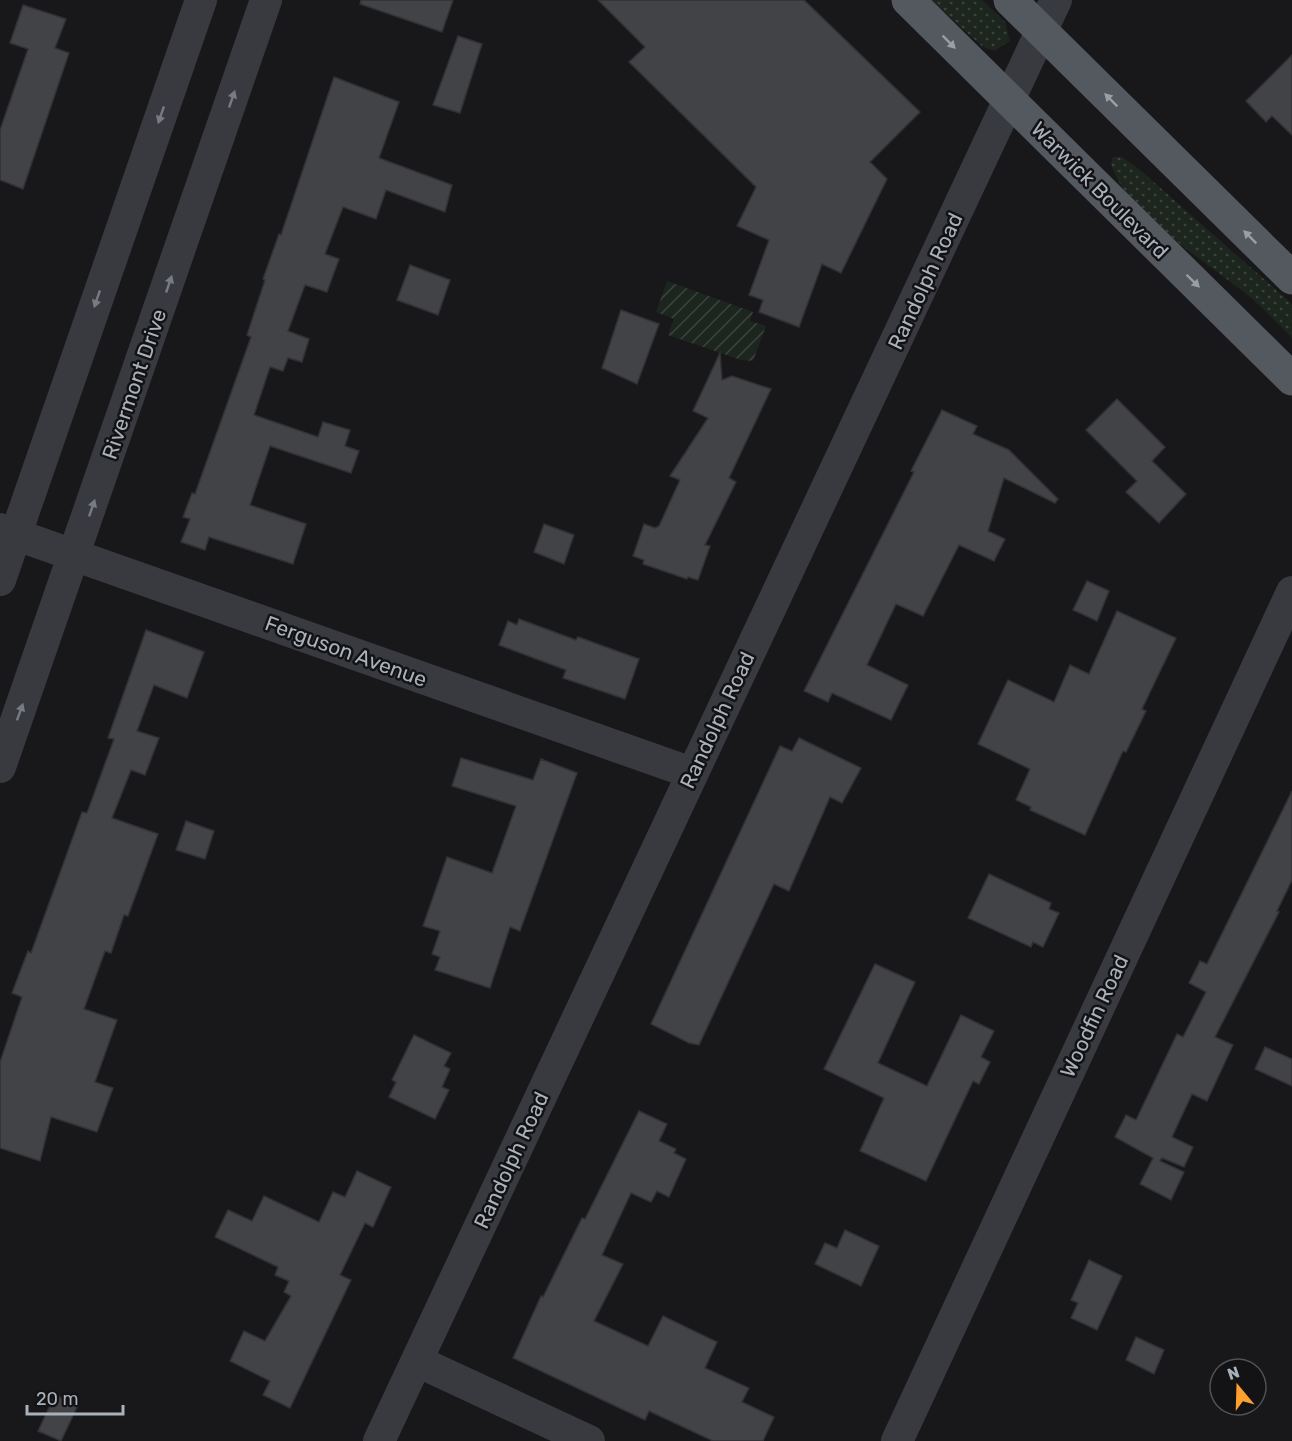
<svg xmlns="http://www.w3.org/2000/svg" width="1292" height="1441" viewBox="0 0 1292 1441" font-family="Rubik,sans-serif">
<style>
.grass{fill:url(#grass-dots)}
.garden{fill:url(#garden-furrows)}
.building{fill:#424347;stroke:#323236;stroke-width:1.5}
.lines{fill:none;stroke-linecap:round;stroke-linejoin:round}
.minor{stroke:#393a40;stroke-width:32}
.primary{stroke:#54585f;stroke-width:33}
.oneway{fill:#989fa9}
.oneway2{fill:#777b84}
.labels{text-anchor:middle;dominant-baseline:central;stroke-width:5;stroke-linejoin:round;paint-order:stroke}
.street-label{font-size:21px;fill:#a9b1bb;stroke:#131315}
</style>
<defs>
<pattern id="grass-dots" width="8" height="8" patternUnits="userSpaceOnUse" patternTransform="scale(1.5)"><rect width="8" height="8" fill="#1d261e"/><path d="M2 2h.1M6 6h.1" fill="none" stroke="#3b433d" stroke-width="1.8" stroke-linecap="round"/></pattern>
<pattern id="garden-furrows" width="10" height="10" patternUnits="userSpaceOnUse" patternTransform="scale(1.5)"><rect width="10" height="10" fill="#1d261e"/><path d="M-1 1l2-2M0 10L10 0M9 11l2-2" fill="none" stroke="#3b433d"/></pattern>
</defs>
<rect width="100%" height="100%" fill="#18181a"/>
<g class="grass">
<path d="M 931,0 L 982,0 L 1005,22 L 1010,41 L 994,51 L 983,47 Z"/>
<path d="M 1113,157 L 1122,157 L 1140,170 L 1292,304 L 1292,338 C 1277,323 1262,306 1245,293 C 1208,263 1122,210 1111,163 Z"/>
</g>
<path class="garden" d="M 667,281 L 753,312 L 750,321 L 766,326 L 753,361 L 741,360 L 668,335 L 674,319 L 656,312 Z"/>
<g class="building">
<path d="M 361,0 L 453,0 L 442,32 L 360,4 Z"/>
<path d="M 598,0 L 804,0 L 920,112 L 870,162 L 887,179 L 841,273 L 822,264 L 799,327 L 759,312 L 763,300 L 749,295 L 769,240 L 737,226 L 756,187 L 629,62 L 645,47 Z"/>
<path d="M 23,5 L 66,19 L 55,48 L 69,53 L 23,189 L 0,180 L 0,130 L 28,49 L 10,43 Z"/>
<path d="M 458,36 L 482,44 L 460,113 L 433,105 Z"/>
<path d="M 1292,55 L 1292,135 L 1272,116 L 1266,122 L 1246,101 Z"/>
<path d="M 334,77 L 399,102 L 379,158 L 452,185 L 445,212 L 386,190 L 376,219 L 343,207 L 325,254 L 339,259 L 327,292 L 305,285 L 288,331 L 309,339 L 302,362 L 288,358 L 283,371 L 270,367 L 254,415 L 318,437 L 323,422 L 350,430 L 345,446 L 359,451 L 351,473 L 270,446 L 250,505 L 306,524 L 293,564 L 209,537 L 205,550 L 181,542 L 190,519 L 183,517 L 192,493 L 195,494 L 251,337 L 247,335 L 265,280 L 263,279 L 279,234 L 281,235 Z"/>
<path d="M 410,265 L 450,280 L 438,315 L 397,300 Z"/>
<path d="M 621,310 L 659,324 L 637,384 L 602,368 Z"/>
<path d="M 720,353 L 722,380 L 732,376 L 771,389 L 729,478 L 736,482 L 705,545 L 710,546 L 698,580 L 688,577 L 687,579 L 643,564 L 644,560 L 633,556 L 644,524 L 655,528 L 659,526 L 680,480 L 670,476 L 708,418 L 693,411 Z"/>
<path d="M 1117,399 L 1165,447 L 1152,461 L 1186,494 L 1159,523 L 1126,492 L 1137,481 L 1086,430 Z"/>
<path d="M 942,410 L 977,426 L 973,434 L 1009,450 L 1058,499 L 1055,503 L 1004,478 L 988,531 L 1005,539 L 994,561 L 959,545 L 923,616 L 896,604 L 867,665 L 908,685 L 891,720 L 832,693 L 828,702 L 804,691 L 914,472 L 911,471 Z"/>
<path d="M 544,524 L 574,535 L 564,564 L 534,552 Z"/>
<path d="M 1087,581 L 1109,591 L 1097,621 L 1073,610 Z"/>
<path d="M 1117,611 L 1176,638 L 1142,709 L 1146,711 L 1126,752 L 1123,751 L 1085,835 L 1030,810 L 1031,807 L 1016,800 L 1030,769 L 978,744 L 1008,680 L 1054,702 L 1070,665 L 1089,674 Z"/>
<path d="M 519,619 L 576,640 L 578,637 L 639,659 L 625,699 L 563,678 L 566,670 L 499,645 L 508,621 L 517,625 Z"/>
<path d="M 146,630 L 204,652 L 187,698 L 154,685 L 137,731 L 159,738 L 145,775 L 131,770 L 112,818 L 158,834 L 128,916 L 124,915 L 111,953 L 105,951 L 84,1009 L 117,1020 L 95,1082 L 113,1088 L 97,1132 L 51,1117 L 40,1161 L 0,1148 L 0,1062 L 22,997 L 12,993 L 28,951 L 31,953 L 82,812 L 87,813 L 114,739 L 108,738 Z"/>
<path d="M 799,738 L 861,768 L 842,803 L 830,797 L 789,891 L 774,884 L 699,1045 L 689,1043 L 651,1024 L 780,746 L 792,751 Z"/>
<path d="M 461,758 L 533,780 L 541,759 L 577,773 L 520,931 L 510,927 L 490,988 L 435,970 L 440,957 L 432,954 L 440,931 L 423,926 L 447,857 L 492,873 L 516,806 L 452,786 Z"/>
<path d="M 1292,791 L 1292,880 L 1277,911 L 1279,912 L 1215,1037 L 1233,1045 L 1207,1101 L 1192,1094 L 1172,1137 L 1193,1147 L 1184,1167 L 1162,1158 L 1160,1161 L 1184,1172 L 1171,1200 L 1140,1184 L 1153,1158 L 1115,1137 L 1126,1115 L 1136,1120 L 1177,1034 L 1183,1037 L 1206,992 L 1189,983 L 1200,961 L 1207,964 Z"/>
<path d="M 186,821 L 214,831 L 205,859 L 176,850 Z"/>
<path d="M 989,874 L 1051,903 L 1049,909 L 1059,913 L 1043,947 L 1033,942 L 1031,947 L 968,918 Z"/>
<path d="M 875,964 L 915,982 L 878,1063 L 927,1086 L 961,1015 L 994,1031 L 981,1057 L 990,1062 L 979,1084 L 973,1081 L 926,1181 L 860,1151 L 884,1098 L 824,1069 Z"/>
<path d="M 414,1035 L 451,1053 L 444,1066 L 450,1069 L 442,1087 L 449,1090 L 435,1119 L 389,1097 L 396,1082 L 392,1080 Z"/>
<path d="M 1265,1047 L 1292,1059 L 1292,1086 L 1255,1069 Z"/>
<path d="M 639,1111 L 667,1124 L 659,1141 L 676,1149 L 674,1153 L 686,1159 L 669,1197 L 657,1191 L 651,1202 L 631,1193 L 602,1255 L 623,1264 L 594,1321 L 648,1346 L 663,1316 L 717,1342 L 705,1368 L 749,1388 L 742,1402 L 774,1417 L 763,1441 L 713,1441 L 649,1411 L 645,1420 L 513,1358 L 541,1296 L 543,1297 L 582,1218 L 585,1219 Z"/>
<path d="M 357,1171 L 391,1187 L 373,1227 L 365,1223 L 340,1275 L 351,1280 L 290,1408 L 263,1395 L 270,1381 L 230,1361 L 244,1331 L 265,1341 L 291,1296 L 284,1292 L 289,1281 L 275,1275 L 278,1267 L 215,1237 L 228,1210 L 252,1221 L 264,1196 L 319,1222 L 333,1192 L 345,1197 Z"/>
<path d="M 845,1230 L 879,1246 L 861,1286 L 815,1264 L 825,1243 L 837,1248 Z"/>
<path d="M 1089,1260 L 1122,1276 L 1097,1330 L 1071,1318 L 1078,1303 L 1071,1300 Z"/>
<path d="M 1136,1337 L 1164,1350 L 1154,1374 L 1126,1360 Z"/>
<path d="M 55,1395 L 78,1405 L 61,1441 L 38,1431 Z"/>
</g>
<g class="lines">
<g class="minor">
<path d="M 0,529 L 692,773"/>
<path d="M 0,580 L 201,0"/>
<path d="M 0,767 L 266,0"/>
<path d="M 417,1361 L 589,1441"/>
<path d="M 379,1441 L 1056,0"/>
<path d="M 897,1441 L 1292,592"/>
</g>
<g class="primary">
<path d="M 908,0 L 1292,379"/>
<path d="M 1010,0 L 1292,278"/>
</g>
</g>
<defs><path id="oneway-solid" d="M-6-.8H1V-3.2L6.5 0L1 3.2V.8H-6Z" transform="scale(1.5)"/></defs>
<g class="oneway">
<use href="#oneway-solid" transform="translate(949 42) rotate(45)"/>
<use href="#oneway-solid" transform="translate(1111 100) rotate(-135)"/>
<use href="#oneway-solid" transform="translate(1250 237) rotate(-135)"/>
<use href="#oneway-solid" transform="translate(1193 281) rotate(44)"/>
</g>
<g class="oneway2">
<use href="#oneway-solid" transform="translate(232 99) rotate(-71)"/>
<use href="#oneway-solid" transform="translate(161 115) rotate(109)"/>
<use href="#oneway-solid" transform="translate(169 284) rotate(-71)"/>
<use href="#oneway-solid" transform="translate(97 299) rotate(109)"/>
<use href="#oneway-solid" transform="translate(92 508) rotate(-71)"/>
<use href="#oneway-solid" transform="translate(20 712) rotate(-70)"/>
</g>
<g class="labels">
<g class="street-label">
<text transform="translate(1100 190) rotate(45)">Warwick Boulevard</text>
<text transform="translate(925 281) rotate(-65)">Randolph Road</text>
<text transform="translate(134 384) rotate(-71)">Rivermont Drive</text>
<text transform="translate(346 651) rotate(20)">Ferguson Avenue</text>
<text transform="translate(717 720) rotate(-65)">Randolph Road</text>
<text transform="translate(1094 1016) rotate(-65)">Woodfin Road</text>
<text transform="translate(511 1160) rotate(-65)">Randolph Road</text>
</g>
</g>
<g transform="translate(1238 1387) rotate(341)"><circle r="28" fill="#131315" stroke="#4f5257" stroke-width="1.5"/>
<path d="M0-4.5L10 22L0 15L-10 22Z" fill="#fda02d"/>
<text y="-9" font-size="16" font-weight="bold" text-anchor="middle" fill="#a9b1bb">N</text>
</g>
<path d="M27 1405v9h96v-9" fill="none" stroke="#a9b1bb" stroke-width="3"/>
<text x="36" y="1405" font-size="18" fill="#a9b1bb" stroke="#131315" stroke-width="4.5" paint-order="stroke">20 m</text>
</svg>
